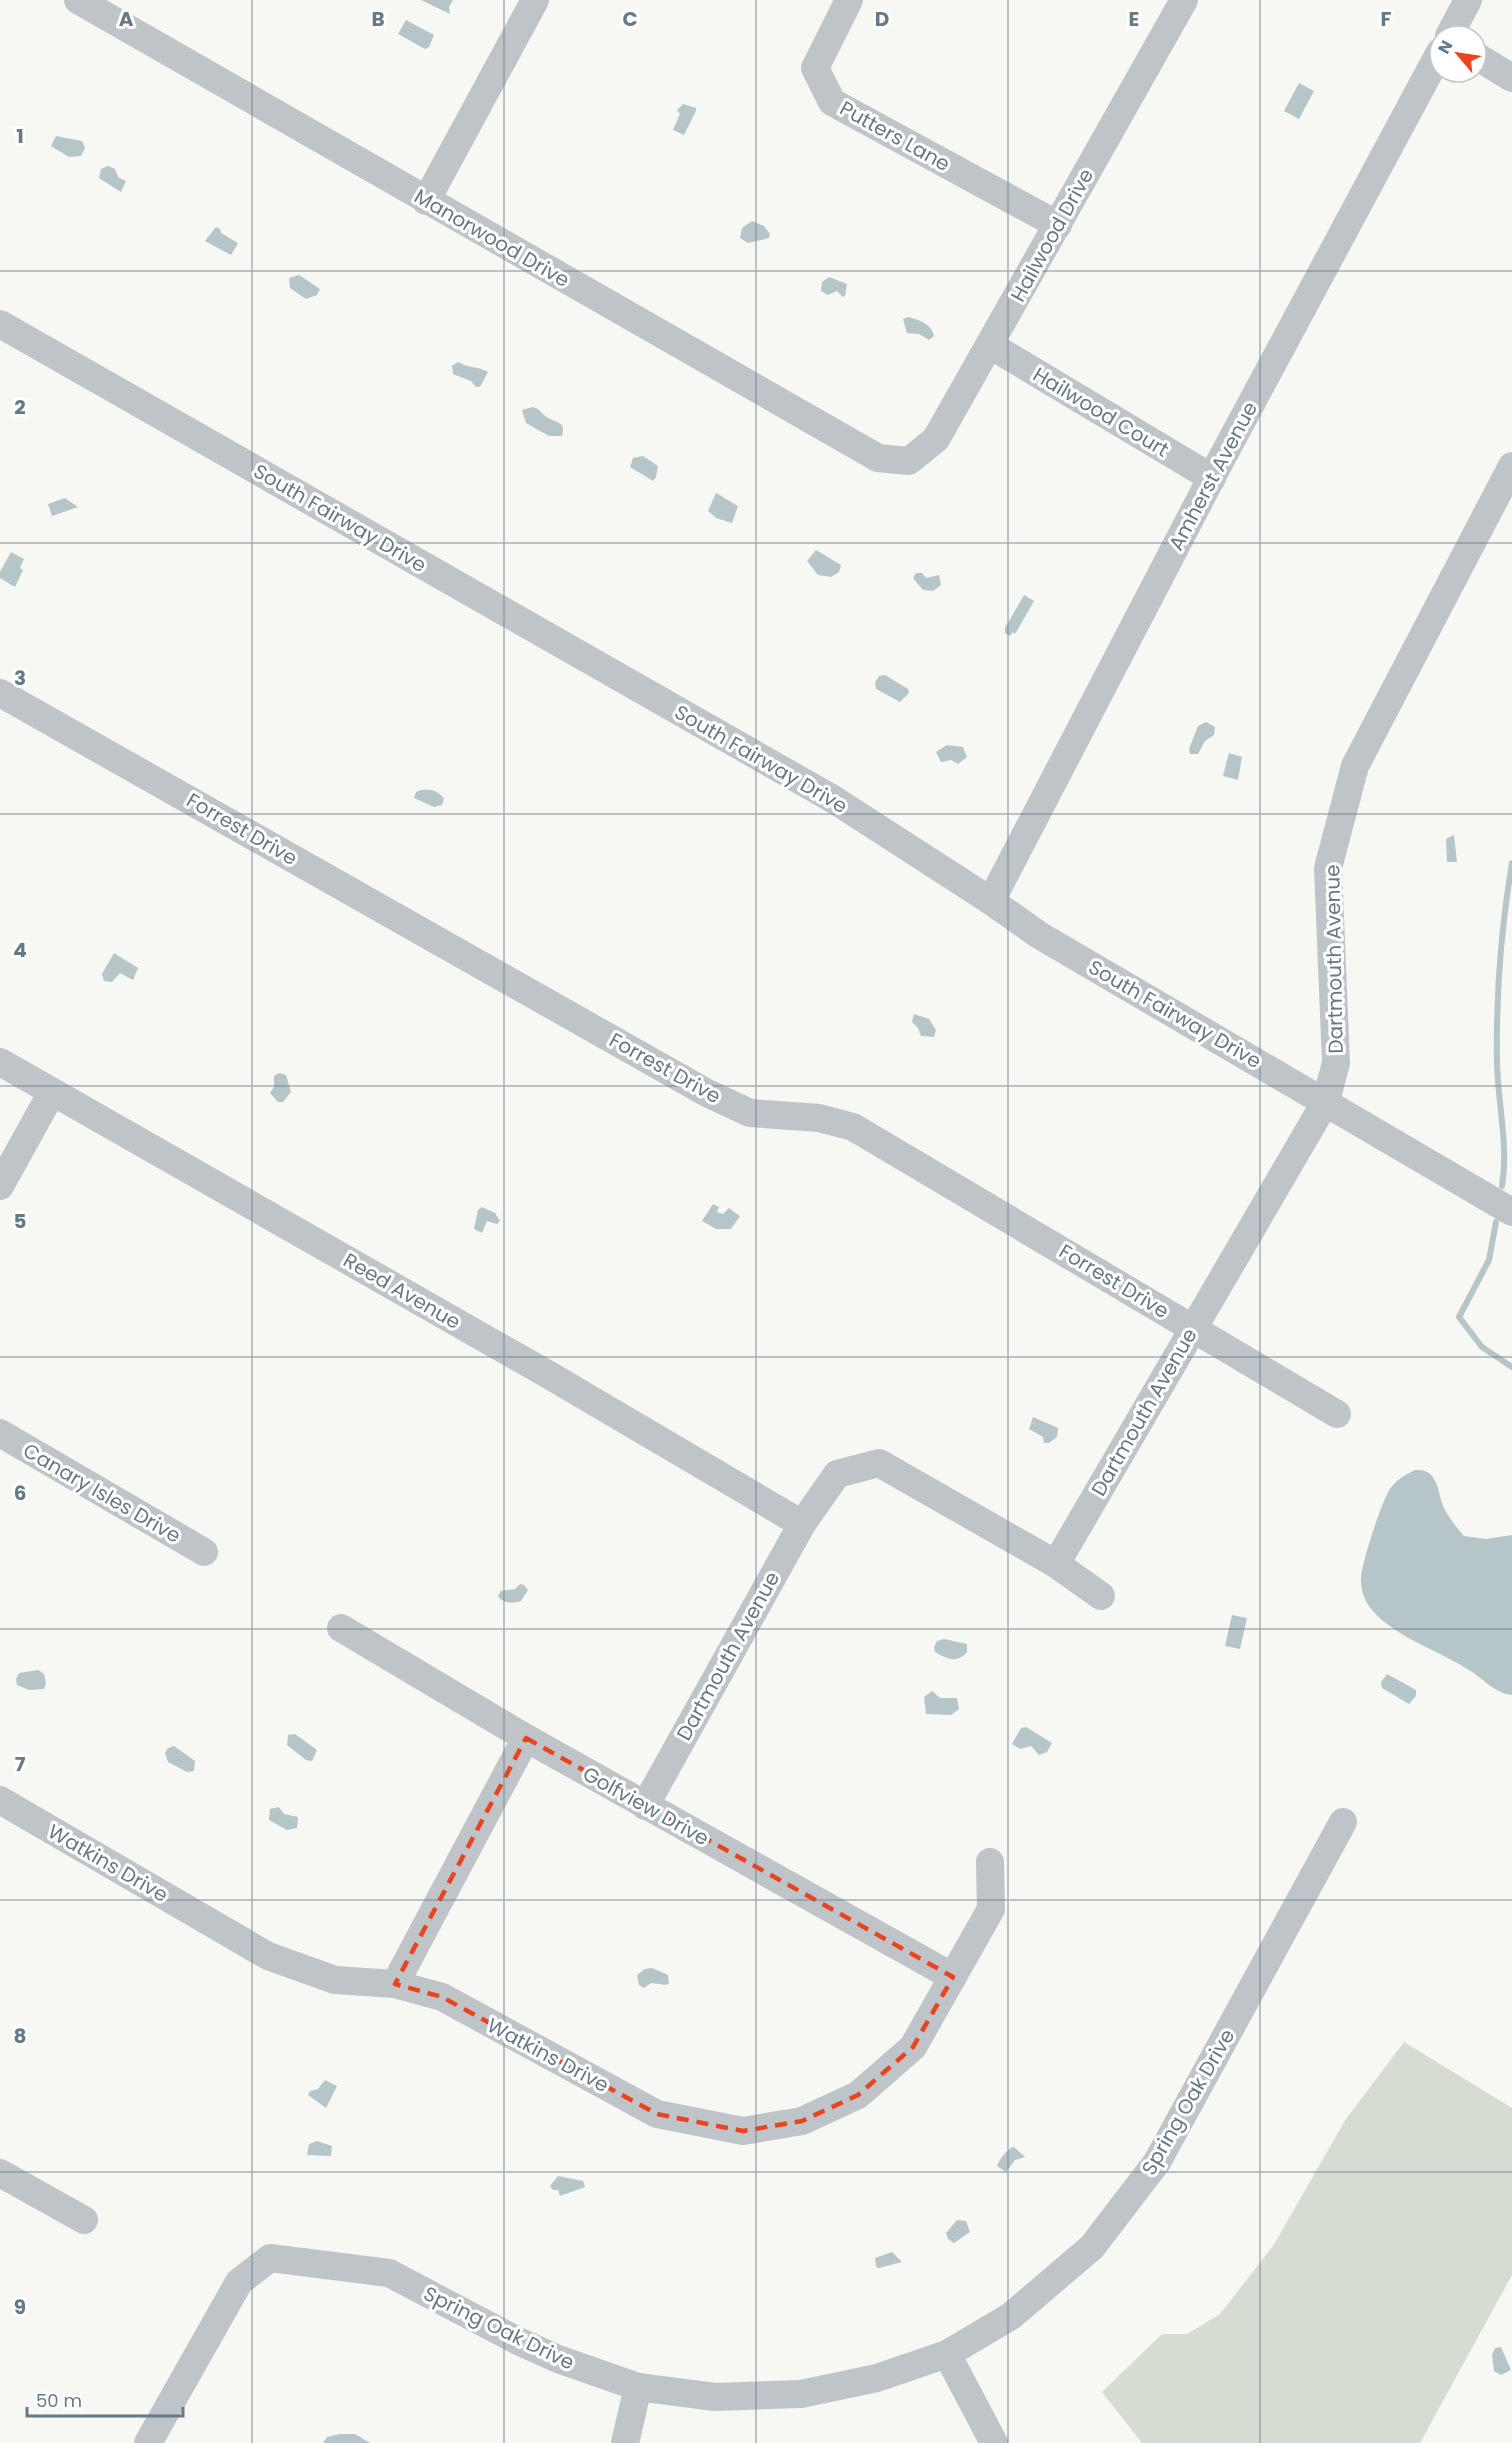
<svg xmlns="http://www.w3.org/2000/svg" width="1512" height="2443" viewBox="0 0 1512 2443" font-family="Poppins,sans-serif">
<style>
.green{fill:#d7dcd3}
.water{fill:#b6c5c8}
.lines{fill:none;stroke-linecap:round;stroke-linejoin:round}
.stream{stroke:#b6c5c8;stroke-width:6}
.minor{stroke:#bfc4c8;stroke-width:28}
.marked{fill:none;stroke:#eb4320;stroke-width:4.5;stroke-dasharray:12 8;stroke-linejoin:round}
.grid{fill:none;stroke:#657986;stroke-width:1.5;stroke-opacity:0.55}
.labels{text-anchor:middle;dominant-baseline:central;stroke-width:6;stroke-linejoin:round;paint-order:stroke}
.street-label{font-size:20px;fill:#657986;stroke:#fff}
.grid-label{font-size:20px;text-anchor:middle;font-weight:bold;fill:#657986;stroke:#fff;stroke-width:6;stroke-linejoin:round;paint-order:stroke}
</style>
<rect width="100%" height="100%" fill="#f7f7f4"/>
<path class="green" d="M 1404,2042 L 1512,2108 L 1512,2275 L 1420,2443 L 1142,2443 L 1102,2392 L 1162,2334 L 1187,2334 L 1220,2314 L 1273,2246 L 1346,2119 Z"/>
<g class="water">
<path d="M 421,0 L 453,0 L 449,7 L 450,14 Z"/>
<path d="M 406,20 L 434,35 L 429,47 L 425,49 L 398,34 Z"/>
<path d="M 1299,83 L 1314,91 L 1299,119 L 1284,111 Z"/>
<path d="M 683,104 L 696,108 L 696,111 L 684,135 L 673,130 L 680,114 L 677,110 Z"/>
<path d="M 56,136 L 82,141 L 85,148 L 81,156 L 69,157 L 51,146 Z"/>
<path d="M 108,166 L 115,169 L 118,177 L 126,181 L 121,192 L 99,178 L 101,169 Z"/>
<path d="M 752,221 L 764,226 L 770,234 L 769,238 L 748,243 L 740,238 L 742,228 Z"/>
<path d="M 216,227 L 220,229 L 221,233 L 238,243 L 231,255 L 205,241 Z"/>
<path d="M 299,275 L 320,289 L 317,295 L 306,299 L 290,288 L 289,278 Z"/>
<path d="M 829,277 L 847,284 L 845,296 L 843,297 L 837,291 L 828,295 L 821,291 L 822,282 Z"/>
<path d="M 908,317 C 919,320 932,324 934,336 L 929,340 L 919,334 L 907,333 L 903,319 Z"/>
<path d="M 458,362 C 471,369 478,366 488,372 L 480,387 L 476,387 L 471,381 L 453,374 L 452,366 Z"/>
<path d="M 533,407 C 540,409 540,412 545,416 C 554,423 567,420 562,436 L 549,436 L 526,423 L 522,410 Z"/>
<path d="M 643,456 L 658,466 L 656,477 L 653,481 L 630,467 L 633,458 Z"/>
<path d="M 716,493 L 738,506 L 732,523 L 716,518 L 708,511 Z"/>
<path d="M 65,498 L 78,507 L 52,516 L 48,504 Z"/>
<path d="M 816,550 L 841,565 L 839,572 L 831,577 L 818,575 L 807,561 Z"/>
<path d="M 11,552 L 24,559 L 20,568 L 23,570 L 15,587 L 0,578 L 0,572 Z"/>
<path d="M 916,573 L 922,573 L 926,578 L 939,575 L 941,585 L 933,591 L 923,590 L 913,578 Z"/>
<path d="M 1024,595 L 1034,601 L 1015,634 L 1013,632 L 1010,636 L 1005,633 L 1005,628 Z"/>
<path d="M 885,675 L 908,689 L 909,693 L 900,702 L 876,689 L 875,683 L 879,676 Z"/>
<path d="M 1206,722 L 1215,727 L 1214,735 L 1205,741 L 1198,754 L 1190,754 L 1189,749 L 1198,726 Z"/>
<path d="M 947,745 L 963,747 L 967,757 L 958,764 L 951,760 L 941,762 L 936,752 Z"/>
<path d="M 1229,753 L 1242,757 L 1238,780 L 1223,776 Z"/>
<path d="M 421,790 C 431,789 438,790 444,799 L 442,805 L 434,807 L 414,798 L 416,792 Z"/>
<path d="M 1454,835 L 1457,862 L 1447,862 L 1446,839 Z"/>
<path d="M 114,953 L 138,968 L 133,980 L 120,973 L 112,982 L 104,981 L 102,974 Z"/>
<path d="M 914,1014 L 929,1019 L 936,1030 L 934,1037 L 921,1036 L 918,1028 L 912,1022 Z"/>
<path d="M 279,1073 L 286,1075 L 291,1092 L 283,1102 L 278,1102 L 270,1093 L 274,1087 L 274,1076 Z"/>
<path d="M 713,1204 L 719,1207 L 717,1212 L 723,1214 L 729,1208 L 740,1216 L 731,1229 L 716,1229 L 702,1221 Z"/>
<path d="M 482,1207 L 495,1213 L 500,1221 L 497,1224 L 487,1221 L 482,1233 L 474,1229 L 478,1210 Z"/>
<path d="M 1033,1417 L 1058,1428 L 1057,1437 L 1049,1443 L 1044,1443 L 1043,1437 L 1029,1429 Z"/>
<path d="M 1415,1470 C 1439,1468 1437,1492 1444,1508 C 1450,1519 1456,1527 1464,1536 L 1486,1539 L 1512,1535 L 1512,1695 C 1494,1693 1484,1679 1469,1670 C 1440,1651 1389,1635 1369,1606 C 1364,1599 1361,1589 1361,1581 C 1360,1567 1382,1500 1390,1489 C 1396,1480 1405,1475 1415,1470 Z"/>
<path d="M 520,1584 L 524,1585 L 528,1590 L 521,1601 C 513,1604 502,1603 498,1596 L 501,1591 L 515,1589 Z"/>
<path d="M 1232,1615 L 1247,1618 L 1240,1649 L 1225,1646 Z"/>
<path d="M 944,1639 L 967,1644 L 967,1652 C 957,1664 947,1659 935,1652 L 934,1647 L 937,1641 Z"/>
<path d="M 38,1670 L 44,1674 L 46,1683 L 44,1689 L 29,1690 L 17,1685 L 16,1679 L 19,1673 Z"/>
<path d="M 1387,1674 L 1416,1690 L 1416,1696 L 1409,1704 L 1382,1688 L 1381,1682 Z"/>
<path d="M 932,1691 L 940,1698 L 957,1698 L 959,1709 L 951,1715 L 926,1714 L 924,1697 Z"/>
<path d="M 1026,1727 L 1052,1743 L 1047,1752 L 1039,1755 L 1031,1746 L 1020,1749 L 1012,1744 L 1021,1728 Z"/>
<path d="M 295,1734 L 317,1750 L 312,1761 L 306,1760 L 287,1745 L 288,1735 Z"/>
<path d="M 174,1746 L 195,1761 L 194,1771 L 187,1772 L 168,1762 L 165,1753 L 168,1748 Z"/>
<path d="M 279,1807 L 284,1814 L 298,1817 L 297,1828 L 287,1830 L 269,1820 L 270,1809 Z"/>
<path d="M 652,1968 L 668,1975 L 669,1983 L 666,1985 L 651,1983 L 644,1988 L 639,1985 L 637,1975 L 645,1969 Z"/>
<path d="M 325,2080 L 337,2086 L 326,2108 L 308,2095 L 310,2091 L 318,2089 Z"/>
<path d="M 317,2141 L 332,2146 L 331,2156 L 307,2155 L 309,2144 Z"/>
<path d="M 1014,2147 L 1025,2157 L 1015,2160 L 1006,2172 L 997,2166 C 999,2160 1008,2148 1014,2147 Z"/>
<path d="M 558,2176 L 583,2181 L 585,2187 L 560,2196 L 558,2190 L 553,2190 L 550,2186 Z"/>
<path d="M 957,2220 L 966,2221 L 970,2232 L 954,2243 L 948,2239 L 946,2233 Z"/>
<path d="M 892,2252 L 902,2262 L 879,2268 L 876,2267 L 875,2258 Z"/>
<path d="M 1501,2347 L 1511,2370 L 1501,2375 L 1494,2371 L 1492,2355 L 1495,2348 Z"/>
<path d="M 340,2434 L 355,2434 L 370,2443 L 323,2443 L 327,2437 Z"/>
</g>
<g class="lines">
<g class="stream">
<path d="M 1502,1186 C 1509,1144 1497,1101 1497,1059 C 1496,993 1501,928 1512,863"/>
<path d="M 1496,1222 L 1489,1260 L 1459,1317 L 1482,1347 L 1512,1367"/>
</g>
<g class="minor">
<path d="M 78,0 L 878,458 L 909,461 L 936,439 L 1184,0"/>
<path d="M 849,0 L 815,68 L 832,102 L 1058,225"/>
<path d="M 1449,36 L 1468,0"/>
<path d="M 1476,56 L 1512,78"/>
<path d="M 426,201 L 535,0"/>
<path d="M 0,324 L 833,799 L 991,901 L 1039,935 L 1512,1212"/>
<path d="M 990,345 L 1212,478"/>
<path d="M 0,693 L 707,1093 L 750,1113 L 819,1118 L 853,1127 L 1337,1414"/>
<path d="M 991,901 L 1216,469 L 1440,52"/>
<path d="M 0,1062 L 549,1375 L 802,1524"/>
<path d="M 0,1186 L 52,1092"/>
<path d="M 0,1433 L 204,1552"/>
<path d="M 1056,1564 L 1326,1101 L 1336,1063 L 1328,868 L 1355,766 L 1512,466"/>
<path d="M 341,1628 L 526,1738 L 953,1977"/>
<path d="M 0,1800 L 268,1956 L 335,1980 L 395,1984 L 442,1997 L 657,2114 L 743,2131 L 802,2121 L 858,2095 L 913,2047 L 991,1909 L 990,1862"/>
<path d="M 645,1806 L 802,1524 L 837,1474 L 879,1463 L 1056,1564 L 1101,1596"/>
<path d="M 395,1984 L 526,1738"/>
<path d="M 0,2173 L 84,2220"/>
<path d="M 947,2354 L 994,2443"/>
<path d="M 148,2443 L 239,2282 L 270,2258 L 389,2273 L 518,2341 L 558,2359 L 638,2387 L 715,2397 L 801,2394 L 877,2378 L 947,2354 L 1011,2316 L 1092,2247 L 1157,2162 L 1343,1822"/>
<path d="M 625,2443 L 638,2387"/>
</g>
</g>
<path class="marked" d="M 526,1738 L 953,1977 L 913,2047 L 858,2095 L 802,2121 L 743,2131 L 657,2114 L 442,1997 L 395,1984 Z"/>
<path class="grid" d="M 252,0 L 252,2443M 504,0 L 504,2443M 756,0 L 756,2443M 1008,0 L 1008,2443M 1260,0 L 1260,2443M 0,271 L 1512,271M 0,543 L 1512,543M 0,814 L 1512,814M 0,1086 L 1512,1086M 0,1357 L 1512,1357M 0,1629 L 1512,1629M 0,1900 L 1512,1900M 0,2172 L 1512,2172"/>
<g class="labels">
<g class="street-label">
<text transform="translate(895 136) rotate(29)">Putters Lane</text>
<text transform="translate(1052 235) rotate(-61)">Hailwood Drive</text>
<text transform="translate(492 238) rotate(30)">Manorwood Drive</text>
<text transform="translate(1101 412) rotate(31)">Hailwood Court</text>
<text transform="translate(1213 476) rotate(-62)">Amherst Avenue</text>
<text transform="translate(340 518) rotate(30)">South Fairway Drive</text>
<text transform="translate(761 759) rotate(30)">South Fairway Drive</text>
<text transform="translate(242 829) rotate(30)">Forrest Drive</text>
<text transform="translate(1334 959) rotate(-91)">Dartmouth Avenue</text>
<text transform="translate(1175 1014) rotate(30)">South Fairway Drive</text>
<text transform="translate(665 1068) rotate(29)">Forrest Drive</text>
<text transform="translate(1114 1281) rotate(31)">Forrest Drive</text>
<text transform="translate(402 1291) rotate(30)">Reed Avenue</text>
<text transform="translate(1144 1412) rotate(-60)">Dartmouth Avenue</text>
<text transform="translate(102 1493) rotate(30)">Canary Isles Drive</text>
<text transform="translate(728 1656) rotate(-61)">Dartmouth Avenue</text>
<text transform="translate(646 1806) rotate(29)">Golfview Drive</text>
<text transform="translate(108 1863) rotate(30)">Watkins Drive</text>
<text transform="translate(548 2055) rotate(28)">Watkins Drive</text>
<text transform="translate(1188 2102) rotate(-60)">Spring Oak Drive</text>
<text transform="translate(499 2328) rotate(26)">Spring Oak Drive</text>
</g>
</g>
<g class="grid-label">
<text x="126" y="26">A</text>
<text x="378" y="26">B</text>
<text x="630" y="26">C</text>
<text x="882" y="26">D</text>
<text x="1134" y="26">E</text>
<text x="1386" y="26">F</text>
<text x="20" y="143">1</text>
<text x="20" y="414">2</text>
<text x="20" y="685">3</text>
<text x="20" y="957">4</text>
<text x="20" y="1228">5</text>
<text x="20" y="1500">6</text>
<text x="20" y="1771">7</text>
<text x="20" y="2043">8</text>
<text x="20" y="2314">9</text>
</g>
<g transform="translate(1458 54) rotate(299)"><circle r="28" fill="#ffffff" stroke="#c1c9cf" stroke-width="1.5"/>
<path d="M0-4.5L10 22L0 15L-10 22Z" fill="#eb4320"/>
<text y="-9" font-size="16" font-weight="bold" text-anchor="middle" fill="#657986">N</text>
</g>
<path d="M27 2407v9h156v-9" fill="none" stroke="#657986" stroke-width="3"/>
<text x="36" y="2407" font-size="18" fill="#657986" stroke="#ffffff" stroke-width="4.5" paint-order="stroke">50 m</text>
</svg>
